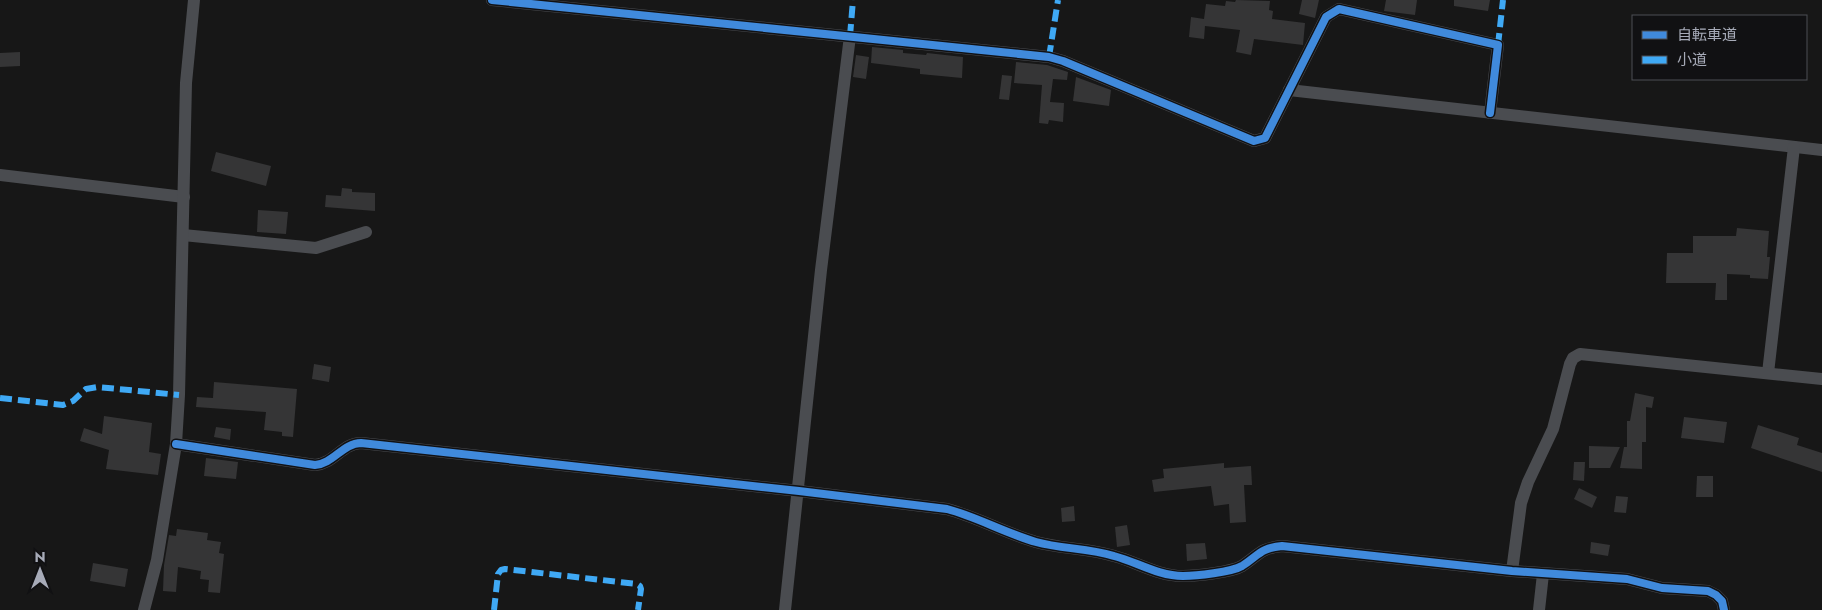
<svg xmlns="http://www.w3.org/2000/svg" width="1822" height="610" viewBox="0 0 1822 610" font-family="Jost,'Noto Sans JP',sans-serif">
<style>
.building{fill:#353536}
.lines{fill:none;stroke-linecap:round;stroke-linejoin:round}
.minor{stroke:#4a4c50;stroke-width:12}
.quiet{stroke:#3fa9f5;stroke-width:6;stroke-dasharray:12 6;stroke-linecap:butt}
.cycleway-casing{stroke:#111113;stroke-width:11}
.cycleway{stroke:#408adc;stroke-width:8}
</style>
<rect width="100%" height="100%" fill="#171717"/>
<g class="building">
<path d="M 1236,0 L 1270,1 L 1269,10 L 1273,11 L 1272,19 L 1305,23 L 1303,45 L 1254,39 L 1251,55 L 1236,52 L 1240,30 L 1205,26 L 1204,39 L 1189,37 L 1191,17 L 1204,19 L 1206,4 L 1225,6 L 1226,1 L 1235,2 Z"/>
<path d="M 1302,0 L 1319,0 L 1315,18 L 1299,14 Z"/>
<path d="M 1386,0 L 1417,0 L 1415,15 L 1384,11 Z"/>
<path d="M 1454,0 L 1490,0 L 1488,11 L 1454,6 Z"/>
<path d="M 872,47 L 903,50 L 903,53 L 926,55 L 927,53 L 963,57 L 962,78 L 920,74 L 920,69 L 871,63 Z"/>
<path d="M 20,52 L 20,66 L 0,67 L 0,53 Z"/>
<path d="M 856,55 L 869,57 L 866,79 L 853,77 Z"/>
<path d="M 1016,62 L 1047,65 L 1068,72 L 1067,80 L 1053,79 L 1050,102 L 1064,103 L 1063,122 L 1049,120 L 1048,124 L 1039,123 L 1042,85 L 1014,83 Z"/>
<path d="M 1002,75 L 1012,76 L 1009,100 L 999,99 Z"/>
<path d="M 1076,77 L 1111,90 L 1109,106 L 1073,101 Z"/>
<path d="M 216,152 L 271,166 L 266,186 L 211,171 Z"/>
<path d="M 342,188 L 352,189 L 352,192 L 375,193 L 375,211 L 325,207 L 326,195 L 341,196 Z"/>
<path d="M 258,210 L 288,212 L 286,234 L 257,232 Z"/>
<path d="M 1737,228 L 1769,231 L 1767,257 L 1770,257 L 1768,279 L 1750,278 L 1750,275 L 1727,274 L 1727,300 L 1715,300 L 1716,283 L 1666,283 L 1667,253 L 1693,253 L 1693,236 L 1736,236 Z"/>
<path d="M 314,364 L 331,367 L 329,382 L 312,379 Z"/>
<path d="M 214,382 L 297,389 L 293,437 L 282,436 L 282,432 L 264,430 L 266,412 L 196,407 L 197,397 L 213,398 Z"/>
<path d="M 1635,393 L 1654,397 L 1652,408 L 1646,407 L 1646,442 L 1642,442 L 1642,469 L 1620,468 L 1624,447 L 1627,447 L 1627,421 L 1630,421 Z"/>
<path d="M 104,416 L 152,423 L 149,452 L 161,454 L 158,475 L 106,469 L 109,450 L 80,441 L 84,428 L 102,434 Z"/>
<path d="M 1684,417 L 1727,422 L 1724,443 L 1681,438 Z"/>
<path d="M 1758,425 L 1799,438 L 1797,445 L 1822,453 L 1822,472 L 1751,448 Z"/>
<path d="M 216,427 L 231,429 L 230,440 L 214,437 Z"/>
<path d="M 1589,446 L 1620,447 L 1610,468 L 1589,468 Z"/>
<path d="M 206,458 L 238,462 L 236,479 L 204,476 Z"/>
<path d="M 1574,462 L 1585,462 L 1584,481 L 1573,480 Z"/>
<path d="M 1224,463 L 1224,468 L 1251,466 L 1252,485 L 1244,485 L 1246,522 L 1230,523 L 1229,504 L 1214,506 L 1211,486 L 1154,492 L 1152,480 L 1164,478 L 1163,469 Z"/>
<path d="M 1697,476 L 1713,476 L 1713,497 L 1696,497 Z"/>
<path d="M 1579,488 L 1597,497 L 1592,508 L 1574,499 Z"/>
<path d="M 1616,496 L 1628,497 L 1626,513 L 1614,512 Z"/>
<path d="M 1074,506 L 1075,521 L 1062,522 L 1061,508 Z"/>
<path d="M 1127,525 L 1130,545 L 1117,547 L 1115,527 Z"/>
<path d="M 177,529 L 208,533 L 207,540 L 221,542 L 219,553 L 224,554 L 220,593 L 208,592 L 209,580 L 200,579 L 201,571 L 178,567 L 176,592 L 163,591 L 164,565 L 169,535 L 176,536 Z"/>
<path d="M 1591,542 L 1610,545 L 1608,556 L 1590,553 Z"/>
<path d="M 1205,543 L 1207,559 L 1187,561 L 1186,544 Z"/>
<path d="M 93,563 L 128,569 L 125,587 L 90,581 Z"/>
</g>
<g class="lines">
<g class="minor">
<path d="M 492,0 L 1049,57 L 1063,61 L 1254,141 L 1265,138 L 1326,17 L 1339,9 L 1498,45 L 1490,113"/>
<path d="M 1289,90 L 1822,150"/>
<path d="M 0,175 L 184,197"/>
<path d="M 183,235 L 316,248 L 366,232"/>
<path d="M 1768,373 L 1794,147"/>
<path d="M 176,444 L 315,465 C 333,464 343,443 361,443 L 799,491 L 947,509 C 977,517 1005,533 1036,542 C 1061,549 1089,548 1114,556 C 1137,562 1158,576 1183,576 C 1196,576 1232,572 1242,566 C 1259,555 1260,548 1282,546 L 1512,571 L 1627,579 L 1662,588 L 1708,591 L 1716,595 L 1722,601 L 1724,610"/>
<path d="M 1512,571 L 1521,503 L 1528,482 L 1553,429 L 1570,364 L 1573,358 L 1580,354 L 1822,379"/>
<path d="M 144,610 L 157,560 L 176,444 L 179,395 L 186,83 L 194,0"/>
<path d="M 785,610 L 821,270 L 850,36"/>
<path d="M 1539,610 L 1543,574"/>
</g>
<g class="quiet">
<path d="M 850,36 L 853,0"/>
<path d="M 1498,45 L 1503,0"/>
<path d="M 1049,57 L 1058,0"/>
<path d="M 0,398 L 63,405 L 73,401 L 86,389 L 98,387 L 179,395"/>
<path d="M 494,610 L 498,574 L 501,570 L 505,569 L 637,584 L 640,586 L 641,589 L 638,610"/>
</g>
<defs>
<g id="cycleway">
<path d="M 492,0 L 1049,57 L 1063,61 L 1254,141 L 1265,138 L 1326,17 L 1339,9 L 1498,45 L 1490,113"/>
<path d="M 176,444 L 315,465 C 333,464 343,443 361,443 L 799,491 L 947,509 C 977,517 1005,533 1036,542 C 1061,549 1089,548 1114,556 C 1137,562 1158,576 1183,576 C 1196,576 1232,572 1242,566 C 1259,555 1260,548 1282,546 L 1512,571 L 1627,579 L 1662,588 L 1708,591 L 1716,595 L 1722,601 L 1724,610"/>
</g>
</defs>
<use href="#cycleway" class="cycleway-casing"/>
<use href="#cycleway" class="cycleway"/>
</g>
<rect x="1632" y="15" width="175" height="65" fill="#111113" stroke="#4d4f55"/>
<rect x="1642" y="31" width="25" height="8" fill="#408adc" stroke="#4d4f55"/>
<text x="1677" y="40" font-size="15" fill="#a7abb8">自転車道</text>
<rect x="1642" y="56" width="25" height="8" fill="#3fa9f5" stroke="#4d4f55"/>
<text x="1677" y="65" font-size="15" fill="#a7abb8">小道</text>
<g transform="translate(40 570)" stroke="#111113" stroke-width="4" paint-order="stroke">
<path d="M0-4L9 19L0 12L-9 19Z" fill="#a7abb8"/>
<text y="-8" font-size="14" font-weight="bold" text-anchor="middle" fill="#a7abb8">N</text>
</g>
</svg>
